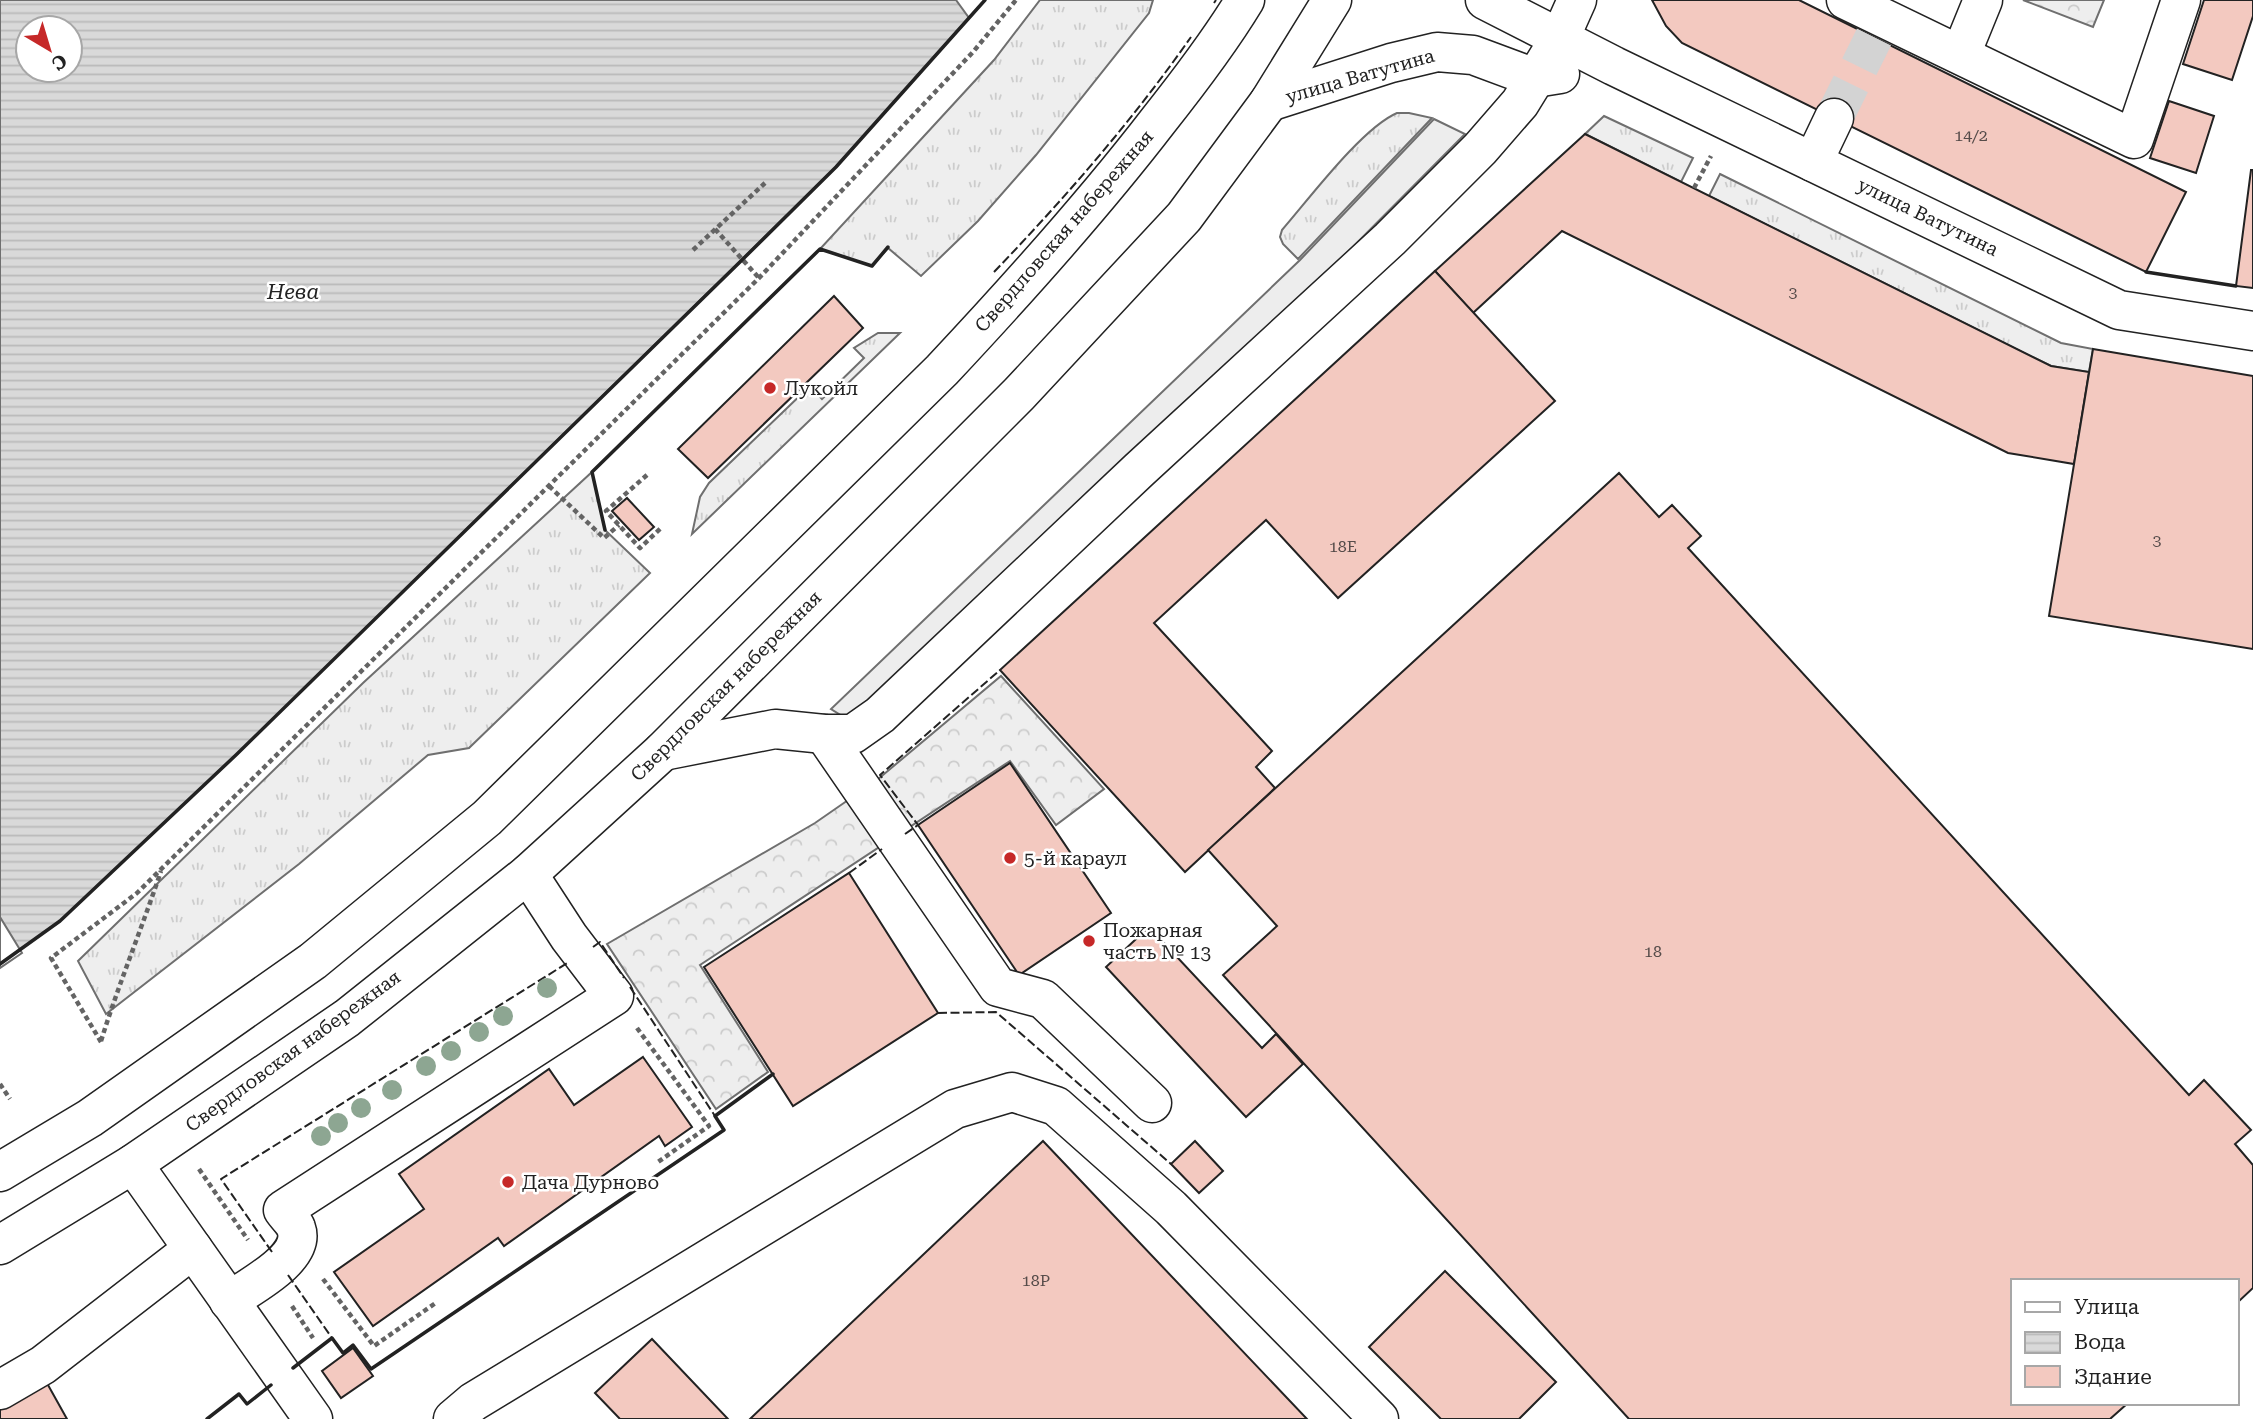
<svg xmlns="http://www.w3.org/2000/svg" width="2253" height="1419" viewBox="0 0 2253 1419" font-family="'Roboto Serif',serif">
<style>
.grass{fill:url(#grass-tufts);stroke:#6f6f6f;stroke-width:2}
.forest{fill:url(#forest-crowns);stroke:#6f6f6f;stroke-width:2}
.parking{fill:#ededed;stroke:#6f6f6f;stroke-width:2}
.water{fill:url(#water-rules);stroke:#6f6f6f;stroke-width:2;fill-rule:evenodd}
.pier{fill:#fff;stroke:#6f6f6f;stroke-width:2}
.building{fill:#f3c9c0;stroke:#222;stroke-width:2}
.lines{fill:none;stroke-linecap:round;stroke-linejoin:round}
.minor-tunnel{stroke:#d3d3d3;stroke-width:38;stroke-dasharray:38 19;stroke-linecap:butt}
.minor-casing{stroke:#222;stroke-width:41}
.major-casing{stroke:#222;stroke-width:41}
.path{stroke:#646464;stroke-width:4.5;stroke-dasharray:5 3.5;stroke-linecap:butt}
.minor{stroke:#fff;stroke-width:38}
.major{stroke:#fff;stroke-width:38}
.fence{stroke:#222;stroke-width:2;stroke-dasharray:9 3.5;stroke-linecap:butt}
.wall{stroke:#222;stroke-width:3.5}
.tree{fill:#8da692}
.poi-dot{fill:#c62828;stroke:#fff;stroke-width:2.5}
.labels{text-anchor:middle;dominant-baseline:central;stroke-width:5;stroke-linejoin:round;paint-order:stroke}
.number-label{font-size:16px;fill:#564c4a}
.street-label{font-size:19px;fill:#222;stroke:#fff}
.poi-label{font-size:19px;fill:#222;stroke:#fff;text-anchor:start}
.water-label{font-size:21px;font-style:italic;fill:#222;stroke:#fff}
</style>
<defs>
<pattern id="grass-tufts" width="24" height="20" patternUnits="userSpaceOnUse" patternTransform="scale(1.75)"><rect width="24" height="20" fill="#eee"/><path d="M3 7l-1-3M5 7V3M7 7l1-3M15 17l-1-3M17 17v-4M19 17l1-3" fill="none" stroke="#ccc"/></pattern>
<pattern id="forest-crowns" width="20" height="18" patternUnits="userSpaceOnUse" patternTransform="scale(1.75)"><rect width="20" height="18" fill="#eee"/><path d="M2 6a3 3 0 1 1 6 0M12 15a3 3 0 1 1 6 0" fill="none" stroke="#ccc"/></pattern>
<pattern id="water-rules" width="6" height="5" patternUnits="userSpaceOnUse" patternTransform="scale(1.75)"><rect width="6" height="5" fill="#d9d9d9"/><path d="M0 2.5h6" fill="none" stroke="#bababa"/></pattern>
</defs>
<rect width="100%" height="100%" fill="#fff"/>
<g class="grass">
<path d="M 1040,0 L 1153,0 L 1149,13 L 1036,155 L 978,221 L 921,276 L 888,248 L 872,266 L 820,249 L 994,60 Z"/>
<path d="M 1397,113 L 1409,113 L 1432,118 L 1298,259 L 1283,244 L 1280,237 L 1282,230 C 1309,199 1362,128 1397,113 Z"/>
<path d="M 1604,116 L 1693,158 L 1681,182 L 1585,134 Z"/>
<path d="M 1720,174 L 2061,343 L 2093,349 L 2089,372 L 2051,366 L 1709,196 Z"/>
<path d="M 878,333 L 900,333 L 692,534 L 700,497 L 709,483 L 810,386 L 822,399 L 864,358 L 854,348 Z"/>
<path d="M 592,472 L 605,530 L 650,573 L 469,748 L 428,755 L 299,864 L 106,1014 L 78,961 L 363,683 Z"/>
</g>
<g class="forest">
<path d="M 2023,0 L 2104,0 L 2093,27 Z"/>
<path d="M 1001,676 L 1104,789 L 1056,825 L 1010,761 L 700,965 L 768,1072 L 716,1109 L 607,944 L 815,823 L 877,780 Z"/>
</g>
<path class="parking" d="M 1434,119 L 1465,134 L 1319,281 L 867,707 L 847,719 L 831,709 L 1300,260 Z"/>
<path class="water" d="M 0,0 L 956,0 L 969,18 L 836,167 L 237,754 L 60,921 L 0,964 ZM 28,28 L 70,28 L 70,70 L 28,70 Z"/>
<path class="pier" d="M 0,917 L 22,953 L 0,968 Z"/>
<g class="building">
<path d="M 1652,0 L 1799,0 L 2186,192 L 2146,272 L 1682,43 L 1666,26 Z"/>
<path d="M 2204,0 L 2253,0 L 2253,16 L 2232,80 L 2183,64 Z"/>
<path d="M 2169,101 L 2214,116 L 2196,173 L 2150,158 Z"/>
<path d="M 1585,134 L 2051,366 L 2089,372 L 2074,464 L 2008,453 L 1562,231 L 1473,313 L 1435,271 Z"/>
<path d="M 2251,170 L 2253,170 L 2253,288 L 2236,286 Z"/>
<path d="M 1435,271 L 1555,401 L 1338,598 L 1266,520 L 1154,623 L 1272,751 L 1256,767 L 1275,788 L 1185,872 L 1000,670 Z"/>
<path d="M 834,296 L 863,328 L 708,478 L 678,449 Z"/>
<path d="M 2093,349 L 2253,376 L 2253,649 L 2049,616 Z"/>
<path d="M 1619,473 L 1659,517 L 1672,505 L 1701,536 L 1688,548 L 2189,1095 L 2204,1080 L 2251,1130 L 2235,1144 L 2253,1165 L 2253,1288 L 2237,1303 L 2237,1281 L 2013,1281 L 2013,1403 L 2128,1403 L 2110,1419 L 1629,1419 L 1223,975 L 1277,926 L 1208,850 Z"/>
<path d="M 627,498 L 654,527 L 639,540 L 612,511 Z"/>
<path d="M 1010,763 L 1111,913 L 1019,975 L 918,825 Z"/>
<path d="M 849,873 L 938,1013 L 793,1106 L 704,967 Z"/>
<path d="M 1149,927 L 1262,1048 L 1276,1034 L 1303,1064 L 1246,1117 L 1106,967 Z"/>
<path d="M 643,1057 L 692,1127 L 665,1146 L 659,1136 L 504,1246 L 498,1238 L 373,1326 L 334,1272 L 424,1209 L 399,1174 L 549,1069 L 574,1105 Z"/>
<path d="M 1043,1141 L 1307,1419 L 750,1419 Z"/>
<path d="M 1195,1141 L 1223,1171 L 1199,1193 L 1171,1164 Z"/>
<path d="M 1445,1271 L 1556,1382 L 1519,1419 L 1441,1419 L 1369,1347 Z"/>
<path d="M 652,1339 L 728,1419 L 620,1419 L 595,1393 Z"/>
<path d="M 353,1348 L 373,1376 L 341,1398 L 322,1371 Z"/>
<path d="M 43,1376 L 67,1419 L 0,1419 L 0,1400 Z"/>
</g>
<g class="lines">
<path class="minor-tunnel" d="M 1834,118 L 1874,37"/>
<defs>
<g id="minor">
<path d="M 1485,0 L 1614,66 L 2119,310 L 2253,331"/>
<path d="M 1846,0 L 2134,139 L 2181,0"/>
<path d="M 1961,54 L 1983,0"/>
<path d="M 1269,102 L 1391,63 L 1437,52 L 1473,55 L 1535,78 L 1560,74"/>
<path d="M 1813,162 L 1834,118"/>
<path d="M 824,734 L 998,987 L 1043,999 L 1152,1103"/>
<path d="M 663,751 L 775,729 L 824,734 L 853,734 L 880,715 L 1139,470 L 1390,239 L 1480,149 L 1520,103 L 1560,38 L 1577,0"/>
<path d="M 133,1164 L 313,1419"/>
<path d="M 229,1301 C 249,1287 307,1258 296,1228 C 294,1222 287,1216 283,1210 L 614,996 L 569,937 L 528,874"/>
<path d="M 0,1390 L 43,1365 L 193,1249"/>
<path d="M 453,1419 L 473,1402 L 955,1109 L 1012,1092 L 1056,1106 L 1171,1208 L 1379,1419"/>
</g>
<g id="major">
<path d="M 0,1172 L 90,1118 L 313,961 L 487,818 L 942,370 C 1017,290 1091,208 1158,121 C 1189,82 1219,43 1245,0"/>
<path d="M 0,1245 L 133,1164 L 347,1018 L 528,874 L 663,751 L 1019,394 L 1184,217 L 1269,102 L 1332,0"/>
</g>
</defs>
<use href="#minor" class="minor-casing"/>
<use href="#major" class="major-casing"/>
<g class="path">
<path d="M 1694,188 L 1711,156"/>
<path d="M 715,229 L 759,278"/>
<path d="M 693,250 L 765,183"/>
<path d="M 647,475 L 606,511 L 640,548 L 662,527"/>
<path d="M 549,486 L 604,538 L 619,525"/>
<path d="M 637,1028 L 709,1126 L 658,1162"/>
<path d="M 101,1041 C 119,983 142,928 161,871"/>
<path d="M 101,1042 L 51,958 L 137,893 L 759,278 L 973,52 L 1016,0"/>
<path d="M 0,1084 L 10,1099"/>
<path d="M 199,1169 L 248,1240"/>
<path d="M 323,1279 L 374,1346 L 437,1302"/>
<path d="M 292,1306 L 313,1338"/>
</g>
<use href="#minor" class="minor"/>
<use href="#major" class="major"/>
<g class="fence">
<path d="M 1214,3 L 1216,0"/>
<path d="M 994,272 C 1065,198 1132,121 1191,37"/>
<path d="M 905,834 L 918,825 L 880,775 L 1000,670"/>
<path d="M 849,873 L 882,849"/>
<path d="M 593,947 L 600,942 L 624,978"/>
<path d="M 630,987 L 715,1116"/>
<path d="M 938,1013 L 996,1012 L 1171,1164"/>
<path d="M 272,1252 L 221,1179 L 569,962"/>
<path d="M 288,1275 L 332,1338"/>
</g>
<g class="wall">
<path d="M 2146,272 L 2236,286"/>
<path d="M 605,530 L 592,472 L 820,249 L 872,266 L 888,247"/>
<path d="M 0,964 L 60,921 L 237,754 L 741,261 L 836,167 L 985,0"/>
<path d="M 293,1368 L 332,1338 L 343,1353 L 353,1345 L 371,1369 L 724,1130 L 715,1116 L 773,1074"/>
<path d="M 207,1419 L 239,1394 L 247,1404 L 271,1385"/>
</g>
</g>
<g class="tree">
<circle cx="547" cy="988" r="10"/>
<circle cx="503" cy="1016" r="10"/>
<circle cx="479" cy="1032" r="10"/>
<circle cx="451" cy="1051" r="10"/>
<circle cx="426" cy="1066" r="10"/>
<circle cx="392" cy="1090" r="10"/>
<circle cx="361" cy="1108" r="10"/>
<circle cx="338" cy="1123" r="10"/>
<circle cx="321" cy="1136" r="10"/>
</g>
<g class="poi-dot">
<circle cx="770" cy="388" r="7"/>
<circle cx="1010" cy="858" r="7"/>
<circle cx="1089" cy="941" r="7"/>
<circle cx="508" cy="1182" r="7"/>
</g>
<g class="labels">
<g class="number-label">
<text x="1971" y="135">14/2</text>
<text x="1793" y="292">3</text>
<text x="2157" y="540">3</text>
<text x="1343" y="546">18Е</text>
<text x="1653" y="951">18</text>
<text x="1036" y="1280">18Р</text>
</g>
<g class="street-label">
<text transform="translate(1360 76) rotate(-16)">улица Ватутина</text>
<text transform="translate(1928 217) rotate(26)">улица Ватутина</text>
<text transform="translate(1064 231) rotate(-49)">Свердловская набережная</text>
<text transform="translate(726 686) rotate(-45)">Свердловская набережная</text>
<text transform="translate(293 1051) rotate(-36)">Свердловская набережная</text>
</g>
<g class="poi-label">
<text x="784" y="388">Лукойл</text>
<text x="1024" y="858">5-й караул</text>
<text x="1103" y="930">Пожарная<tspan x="1103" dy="22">часть № 13</tspan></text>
<text x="522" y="1182">Дача Дурново</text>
</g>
<g class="water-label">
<text x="293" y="292">Нева</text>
</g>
</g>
<rect x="2011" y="1279" width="228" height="126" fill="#ffffff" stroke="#a7a7a7" stroke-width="2"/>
<rect x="2025" y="1302" width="35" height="10" fill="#ffffff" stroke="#a7a7a7" stroke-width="2"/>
<text x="2074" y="1314" font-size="21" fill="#222222">Улица</text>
<rect x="2025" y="1332" width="35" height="21" fill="url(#water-rules)" stroke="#a7a7a7" stroke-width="2"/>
<text x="2074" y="1349" font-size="21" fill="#222222">Вода</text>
<rect x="2025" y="1366" width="35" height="21" fill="#f3c9c0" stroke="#a7a7a7" stroke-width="2"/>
<text x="2074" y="1384" font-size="21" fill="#222222">Здание</text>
<g transform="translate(49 49) rotate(142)"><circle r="33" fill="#ffffff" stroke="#a7a7a7" stroke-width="2"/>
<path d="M0-5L12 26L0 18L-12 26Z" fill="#c62828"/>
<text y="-10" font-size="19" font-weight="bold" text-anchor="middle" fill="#222222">С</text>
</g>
</svg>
